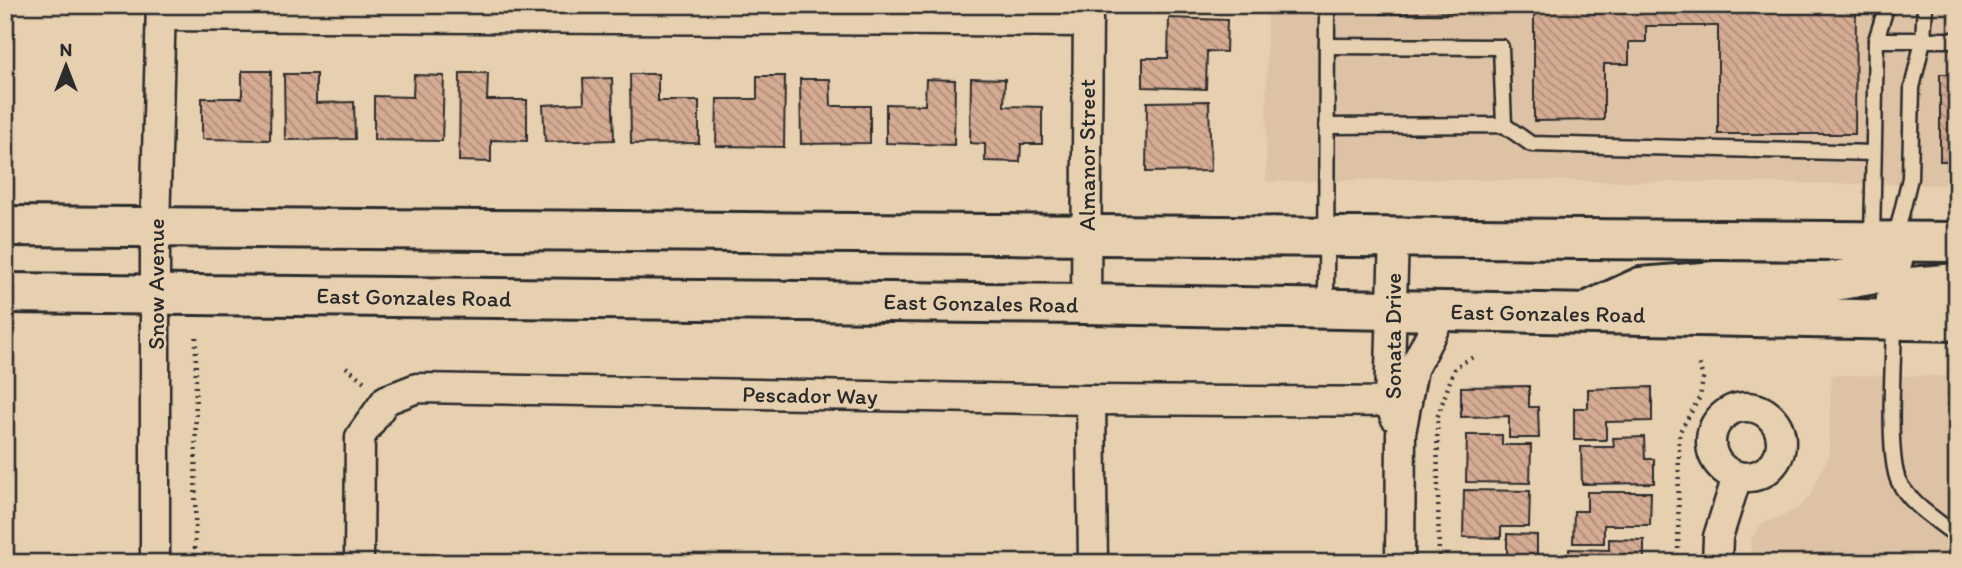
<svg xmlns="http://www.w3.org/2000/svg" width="1962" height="568" viewBox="0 0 1962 568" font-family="Itim,sans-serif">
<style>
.built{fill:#dec2a5}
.building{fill:url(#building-back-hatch);stroke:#2b2b2b;stroke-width:2}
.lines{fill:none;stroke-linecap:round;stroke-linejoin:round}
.lane-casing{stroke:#2b2b2b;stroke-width:19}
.street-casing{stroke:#2b2b2b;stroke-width:33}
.secondary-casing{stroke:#2b2b2b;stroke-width:44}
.path{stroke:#2b2b2b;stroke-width:4.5;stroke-dasharray:2 5;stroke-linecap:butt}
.lane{stroke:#e7d0b0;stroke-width:14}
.street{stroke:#e7d0b0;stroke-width:28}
.secondary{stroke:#e7d0b0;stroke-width:38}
.labels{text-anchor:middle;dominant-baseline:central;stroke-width:5;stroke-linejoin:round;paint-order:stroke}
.street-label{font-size:23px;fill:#2b2b2b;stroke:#e7d0b0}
</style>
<defs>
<pattern id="building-back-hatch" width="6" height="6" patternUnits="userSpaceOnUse" patternTransform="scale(1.75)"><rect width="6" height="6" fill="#d6ab93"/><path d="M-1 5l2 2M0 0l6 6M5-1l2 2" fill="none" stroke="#ae8b78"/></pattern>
</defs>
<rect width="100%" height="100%" fill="#e7d0b0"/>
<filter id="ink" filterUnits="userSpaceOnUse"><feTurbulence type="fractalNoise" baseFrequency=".0143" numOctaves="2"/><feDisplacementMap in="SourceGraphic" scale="14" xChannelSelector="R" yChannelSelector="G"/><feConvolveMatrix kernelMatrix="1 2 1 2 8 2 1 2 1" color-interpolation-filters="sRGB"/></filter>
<g filter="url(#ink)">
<g class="built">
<path d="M 1267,5 L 1957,5 L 1957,185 L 1397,179 L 1266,182 Z"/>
<path d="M 1831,375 L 1957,376 L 1957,563 L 1750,563 L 1751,539 L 1761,525 L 1798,508 L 1810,496 L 1829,454 Z"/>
</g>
<g class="building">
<path d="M 1381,5 L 1856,5 L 1855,134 L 1718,134 L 1718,26 L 1646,26 L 1646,42 L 1629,42 L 1629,64 L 1604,64 L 1604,120 L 1534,121 L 1534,10 L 1381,14 Z"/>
<path d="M 1169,18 L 1227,20 L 1226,52 L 1207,51 L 1206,89 L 1143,87 L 1143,58 L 1168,58 Z"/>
<path d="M 242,71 L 271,71 L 270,140 L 202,139 L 202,98 L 242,98 Z"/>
<path d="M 460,73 L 488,73 L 487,100 L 527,100 L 527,141 L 491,140 L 491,162 L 459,161 Z"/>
<path d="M 284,74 L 316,74 L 316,103 L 354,102 L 355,139 L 285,140 Z"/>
<path d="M 630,74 L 658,74 L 658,101 L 699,101 L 699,143 L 631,144 Z"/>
<rect x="1940" y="74" width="17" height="87"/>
<path d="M 414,75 L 444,76 L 442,141 L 374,140 L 374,96 L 413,97 Z"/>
<path d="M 757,76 L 785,76 L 784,147 L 716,146 L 717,99 L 757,99 Z"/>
<path d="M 612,78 L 614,140 L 545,142 L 543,105 L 584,103 L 583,79 Z"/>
<path d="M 971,78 L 1005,79 L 1004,106 L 1042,107 L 1042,144 L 1021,144 L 1020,162 L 985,161 L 985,144 L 970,143 Z"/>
<path d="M 800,79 L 830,79 L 831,106 L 870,106 L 870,143 L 801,144 Z"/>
<path d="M 926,79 L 955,80 L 954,145 L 886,143 L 886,104 L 925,105 Z"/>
<path d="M 1209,101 L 1211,171 L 1146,172 L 1147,102 Z"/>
<path d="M 1529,386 L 1529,407 L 1538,407 L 1539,438 L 1509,438 L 1509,416 L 1461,417 L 1461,387 Z"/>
<path d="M 1652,387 L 1652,421 L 1606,422 L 1606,440 L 1574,440 L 1574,408 L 1588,408 L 1588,389 Z"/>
<path d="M 1467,435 L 1502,435 L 1502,445 L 1531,445 L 1530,483 L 1466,482 Z"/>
<path d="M 1644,437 L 1645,459 L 1654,459 L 1654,483 L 1582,484 L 1581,447 L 1614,447 L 1613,438 Z"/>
<path d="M 1464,490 L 1530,491 L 1529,527 L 1501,527 L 1501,538 L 1463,537 Z"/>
<path d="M 1587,492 L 1651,492 L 1650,525 L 1604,525 L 1604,543 L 1573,543 L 1574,511 L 1587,511 Z"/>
<path d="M 1507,534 L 1537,535 L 1537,563 L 1459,563 L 1459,557 L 1507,557 Z"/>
<path d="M 1609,539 L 1644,540 L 1644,563 L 1569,563 L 1569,549 L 1609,550 Z"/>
</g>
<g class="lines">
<defs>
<g id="lane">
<path d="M 1876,40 L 1957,40"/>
<path d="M 1327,46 L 1501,47 L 1504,125"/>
<path d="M 1326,126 L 1504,125 L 1531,144 L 1873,153"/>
<path d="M 1872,240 L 1876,40 L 1887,5"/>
<path d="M 1895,240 L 1910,178 L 1912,88 L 1923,40 L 1925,5"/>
<path d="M 1326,307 L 1327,5"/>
<path d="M 1894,322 C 1894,355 1886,456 1899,482 C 1910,503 1931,516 1949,530 L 1957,531"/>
</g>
<g id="street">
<path d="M 161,16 L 1088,22"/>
<path d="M 1394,237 L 1389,402 L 1395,417"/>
<path d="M 1086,304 L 1088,6"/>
<path d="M 1091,400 L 1093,563"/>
<circle cx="1746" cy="442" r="35"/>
<path d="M 155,563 L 155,228 L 161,5"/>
<path d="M 359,563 L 360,437 L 386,400 L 417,388 L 1091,400 L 1407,402"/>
<path d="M 1400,563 L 1401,433 L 1413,369 L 1443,311"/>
<path d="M 1717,563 L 1718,537 L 1737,477"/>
</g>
<g id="secondary">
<path d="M 5,226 L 1957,242"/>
<path d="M 5,293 L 1086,304 L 1957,321"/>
<path d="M 1593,309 L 1641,287 L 1716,281 L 1829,282 L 1869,275 L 1886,269 L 1893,260 L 1895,241"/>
<path d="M 1894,320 L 1896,298 L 1911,287 L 1957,283"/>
</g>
</defs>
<use href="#lane" class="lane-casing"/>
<use href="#street" class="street-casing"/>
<use href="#secondary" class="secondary-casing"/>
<g class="path">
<path d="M 346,367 L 367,384"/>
<path d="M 195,563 L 196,337"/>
<path d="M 1439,563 L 1437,418 L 1455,367 L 1475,356"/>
<path d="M 1678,563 L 1679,433 L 1700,397 L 1703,379 L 1699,363"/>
</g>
<use href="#lane" class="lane"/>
<use href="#street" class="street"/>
<use href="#secondary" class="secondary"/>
</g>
</g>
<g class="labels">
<g class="street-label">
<text transform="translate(1087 155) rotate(-90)">Almanor Street</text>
<text transform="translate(156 284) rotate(-90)">Snow Avenue</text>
<text transform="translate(414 297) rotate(1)">East Gonzales Road</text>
<text transform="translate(981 303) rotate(1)">East Gonzales Road</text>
<text transform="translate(1548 313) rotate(1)">East Gonzales Road</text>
<text transform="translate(1393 336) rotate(-90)">Sonata Drive</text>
<text transform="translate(810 395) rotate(1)">Pescador Way</text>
</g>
</g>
<rect width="1962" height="568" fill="none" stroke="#e7d0b0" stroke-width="28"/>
<rect x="14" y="14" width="1934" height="540" fill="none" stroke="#2b2b2b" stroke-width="2.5" filter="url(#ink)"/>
<g transform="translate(66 66)" stroke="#e7d0b0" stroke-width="5" paint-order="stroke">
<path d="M0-5L12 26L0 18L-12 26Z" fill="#2b2b2b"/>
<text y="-10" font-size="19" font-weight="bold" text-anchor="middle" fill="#2b2b2b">N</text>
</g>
</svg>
